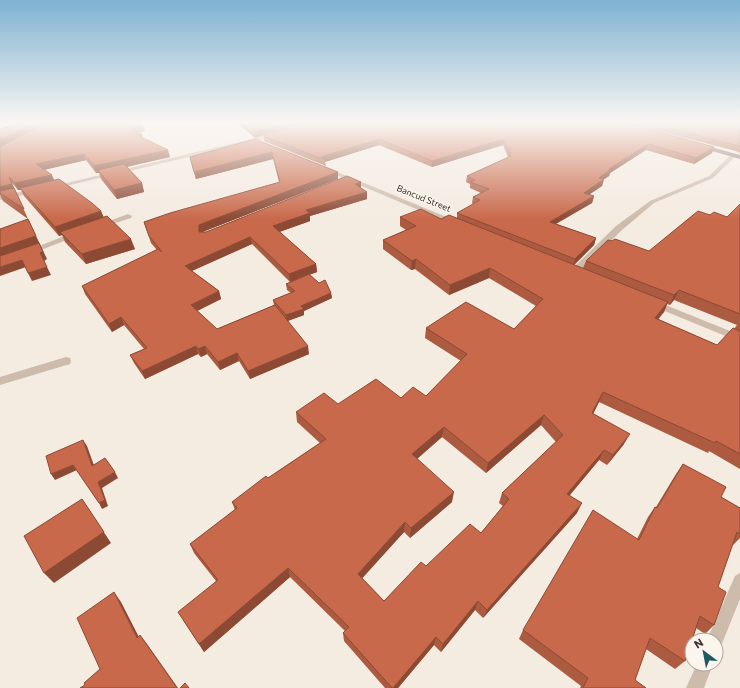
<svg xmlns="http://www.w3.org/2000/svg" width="740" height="688" viewBox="0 0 740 688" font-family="Commissioner,sans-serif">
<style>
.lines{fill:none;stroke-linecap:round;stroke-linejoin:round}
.minor{fill:#cdbbac;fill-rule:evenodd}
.major{fill:#7d675c;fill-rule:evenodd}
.wall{fill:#ac5a40;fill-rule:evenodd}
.shaded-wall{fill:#8c4a34}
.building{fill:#c8694b;stroke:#8c4a34;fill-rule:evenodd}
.labels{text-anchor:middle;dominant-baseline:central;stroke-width:3;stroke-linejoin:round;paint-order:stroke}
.far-street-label{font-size:9px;fill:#3b302b;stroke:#fbf5ee}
</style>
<rect width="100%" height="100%" fill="#f4ebe1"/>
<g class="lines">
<g class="minor">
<path d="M 276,133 L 279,135 L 278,136 L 53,189 L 50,187 Z"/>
<path d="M 732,154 L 737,155 L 713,178 L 654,203 L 622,230 L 578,273 L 572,273 L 572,269 L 616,226 L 650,201 L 709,176 Z"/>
<path d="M 324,168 L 328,168 L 461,223 L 457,225 L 454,225 L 324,170 Z"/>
<path d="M 35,189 L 38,191 L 37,192 L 0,200 L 0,196 Z"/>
<path d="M 128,214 L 132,216 L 131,218 L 100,228 L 96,226 Z"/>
<path d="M 72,233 L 78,233 L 79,235 L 31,254 L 28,254 L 24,252 Z"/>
<path d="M 653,300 L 740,335 L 740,342 L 650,305 L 648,303 Z"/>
<path d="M 66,357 L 70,358 L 71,361 L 70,364 L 0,385 L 0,377 Z"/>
<path d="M 740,573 L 740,599 L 721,646 L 716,648 L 716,640 L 707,640 L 735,576 Z"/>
<path d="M 697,664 L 713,664 L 704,688 L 686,688 Z"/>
</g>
<path class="major" d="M 700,144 L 740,155 L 740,159 L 698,147 L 697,146 Z"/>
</g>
<g class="wall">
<path d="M 236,122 L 305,122 L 255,138 Z"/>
<path d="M 306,122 L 714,147 L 712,153 L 694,164 L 646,150 L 610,173 L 609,176 L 604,179 L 602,186 L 589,194 L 594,196 L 592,203 L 556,224 L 596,238 L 594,245 L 574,265 L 583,268 L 586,261 L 612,241 L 649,251 L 710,215 L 727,217 L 740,204 L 740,469 L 709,451 L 708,453 L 599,402 L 593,414 L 624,444 L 607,465 L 599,460 L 570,495 L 577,513 L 483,618 L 475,610 L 441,652 L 434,645 L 398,688 L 385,688 L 344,641 L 343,633 L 345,631 L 290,577 L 204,652 L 183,620 L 216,581 L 194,553 L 190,544 L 235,510 L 232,502 L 320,443 L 297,422 L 296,412 L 338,404 L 426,396 L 461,361 L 425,338 L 426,328 L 514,329 L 536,306 L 489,278 L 449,295 L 415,269 L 411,270 L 383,249 L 383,240 L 406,230 L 400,226 L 400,217 L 441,219 L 457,218 L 457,213 L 473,204 L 472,203 L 473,197 L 481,193 L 470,188 L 470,184 L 466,182 L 467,176 L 508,157 L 503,145 L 432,167 L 379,145 L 325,162 L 326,166 L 264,141 L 264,136 ZM 674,300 L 737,325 L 734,329 L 717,345 L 658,319 L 664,312 L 667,304 L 670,305 ZM 541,425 L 556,442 L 502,493 L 499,503 L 503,506 L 481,533 L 426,566 L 384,601 L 362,578 L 404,532 L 410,538 L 452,502 L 417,459 L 442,437 L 486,473 Z"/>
<path d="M 623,122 L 740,122 L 740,153 L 736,151 Z"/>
<path d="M 0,129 L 145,131 L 138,132 L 143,139 L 170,157 L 127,167 L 142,183 L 144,192 L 117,199 L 101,179 L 99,173 L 96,173 L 86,160 L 44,170 L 54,180 L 101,211 L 103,217 L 135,249 L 86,264 L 65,242 L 62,235 L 59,236 L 24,196 L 21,190 L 18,190 L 12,183 L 28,219 L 3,201 L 0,195 Z"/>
<path d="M 255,139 L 338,172 L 338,179 L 202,232 L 206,232 L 361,182 L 361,188 L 367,199 L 310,216 L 310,221 L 279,232 L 316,264 L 317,272 L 309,275 L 331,293 L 332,298 L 304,311 L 304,315 L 288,321 L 309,354 L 250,379 L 239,361 L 220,370 L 207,354 L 201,357 L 198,354 L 145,379 L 134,363 L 130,355 L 144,349 L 124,325 L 112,332 L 85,294 L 82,286 L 157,250 L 151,243 L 144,222 L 279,182 L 273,159 L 196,179 L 190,157 ZM 252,244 L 290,282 L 296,280 L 286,284 L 287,290 L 291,293 L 273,300 L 274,305 L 217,329 L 197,311 L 221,299 L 219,291 L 192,271 Z"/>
<path d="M 683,464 L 721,497 L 740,508 L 740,538 L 733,545 L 732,545 L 718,587 L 714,625 L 705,634 L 696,628 L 685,661 L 675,669 L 646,649 L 635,680 L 646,688 L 580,688 L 581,686 L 519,639 L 523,630 L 637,539 L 648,517 L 655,507 L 656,507 L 676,474 Z"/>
</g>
<g class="shaded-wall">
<path d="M 36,122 L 51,122 L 0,148 L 0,140 Z"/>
<path d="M 287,122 L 305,122 L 255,138 L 255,132 Z"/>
<path d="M 143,125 L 145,131 L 131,134 L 129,128 Z"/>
<path d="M 142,134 L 144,140 L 137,135 Z"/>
<path d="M 379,139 L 379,145 L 325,162 L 325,160 L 321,157 Z"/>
<path d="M 504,139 L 503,145 L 432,167 L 432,161 Z"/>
<path d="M 648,144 L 646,150 L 610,173 L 609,176 L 597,184 L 599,178 L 609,169 Z"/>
<path d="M 714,147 L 712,153 L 694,164 L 696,158 Z"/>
<path d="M 168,150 L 170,157 L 100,172 L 98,170 L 99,173 L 96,173 L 94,166 Z"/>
<path d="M 272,152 L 273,159 L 196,179 L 194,172 Z"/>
<path d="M 84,154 L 86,160 L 39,171 L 36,164 Z"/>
<path d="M 338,172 L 338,179 L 200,233 L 199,232 L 199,225 Z"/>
<path d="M 52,175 L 55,182 L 20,188 L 21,190 L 18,190 L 15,183 Z"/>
<path d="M 9,177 L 28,219 L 15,191 L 0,193 L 0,187 Z"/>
<path d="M 604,179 L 602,186 L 583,199 L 584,193 Z"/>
<path d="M 361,182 L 361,189 L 355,184 Z"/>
<path d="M 142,183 L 144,192 L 117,199 L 114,190 Z"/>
<path d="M 367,192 L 367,199 L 310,216 L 310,221 L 274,234 L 273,226 L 306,210 Z"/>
<path d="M 594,196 L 592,203 L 548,228 L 550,222 Z"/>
<path d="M 101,211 L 105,220 L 60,232 L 62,235 L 59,236 L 55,227 Z"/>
<path d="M 28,219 L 47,259 L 44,261 L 40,253 L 0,257 L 0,248 Z"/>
<path d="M 250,237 L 252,244 L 187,273 L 185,266 Z"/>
<path d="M 596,238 L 594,245 L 573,266 L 575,259 Z"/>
<path d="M 131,239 L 135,249 L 86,264 L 82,254 Z"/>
<path d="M 416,259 L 415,269 L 411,270 L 412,261 Z"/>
<path d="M 22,260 L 26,267 L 0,276 L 0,267 Z"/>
<path d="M 316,264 L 317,272 L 290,282 L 289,274 Z"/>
<path d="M 47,267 L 51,275 L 32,281 L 28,273 Z"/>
<path d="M 490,268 L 489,278 L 449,295 L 450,285 Z"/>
<path d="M 679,290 L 674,300 L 670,305 L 674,295 Z"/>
<path d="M 219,291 L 221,299 L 193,313 L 191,305 Z"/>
<path d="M 331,293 L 332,298 L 304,311 L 304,315 L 287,321 L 286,315 L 301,306 Z"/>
<path d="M 668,302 L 664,312 L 651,328 L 655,318 Z"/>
<path d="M 121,317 L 124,325 L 112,332 L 109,324 Z"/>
<path d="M 196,346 L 198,354 L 145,379 L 142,371 Z"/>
<path d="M 205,346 L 207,354 L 201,357 L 198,349 Z"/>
<path d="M 308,346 L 309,354 L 250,379 L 248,371 Z"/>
<path d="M 237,353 L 239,361 L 220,370 L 218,362 Z"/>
<path d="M 603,392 L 599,402 L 588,424 L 592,413 Z"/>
<path d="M 544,415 L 541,425 L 486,473 L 488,463 Z"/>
<path d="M 444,427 L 442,437 L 411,464 L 412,454 Z"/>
<path d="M 630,434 L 624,444 L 607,465 L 613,455 Z"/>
<path d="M 83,440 L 87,446 L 96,471 L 92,466 Z"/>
<path d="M 604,450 L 599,460 L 563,503 L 567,494 Z"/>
<path d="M 73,465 L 77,470 L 55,480 L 51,474 Z"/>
<path d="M 115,472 L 118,478 L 102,488 L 108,506 L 102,509 L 99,503 L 98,482 Z"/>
<path d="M 454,492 L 452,502 L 410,538 L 411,528 Z"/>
<path d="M 82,499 L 111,543 L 54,583 L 44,573 Z"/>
<path d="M 582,503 L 577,513 L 483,618 L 487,610 Z"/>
<path d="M 405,522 L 404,532 L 358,583 L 358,574 Z"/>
<path d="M 288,568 L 290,577 L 204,652 L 199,644 Z"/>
<path d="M 114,592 L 121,602 L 144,647 L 137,638 Z"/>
<path d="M 478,601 L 475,610 L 441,652 L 443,644 Z"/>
<path d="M 140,635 L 147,644 L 178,688 L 177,688 Z"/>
<path d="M 436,637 L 434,645 L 398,688 L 393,688 Z"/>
</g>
<g class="building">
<path d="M 28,122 L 36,122 L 0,140 L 0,129 Z"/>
<path d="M 48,122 L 139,122 L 143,125 L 129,128 L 142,134 L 137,135 L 168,150 L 94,166 L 84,154 L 36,164 L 52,175 L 15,183 L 9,177 L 12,184 L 0,187 L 0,147 Z"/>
<path d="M 242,122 L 287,122 L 255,132 Z"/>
<path d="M 306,122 L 623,122 L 714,147 L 696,158 L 648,144 L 609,169 L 611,169 L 599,178 L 604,179 L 584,193 L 594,196 L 550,222 L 596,238 L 575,259 L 457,213 L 480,200 L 473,197 L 489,189 L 470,182 L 475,180 L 467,176 L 511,156 L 504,139 L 432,161 L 379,139 L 321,157 L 325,160 L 264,136 Z"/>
<path d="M 646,122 L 740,122 L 740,146 L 738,146 Z"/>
<path d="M 255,139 L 338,172 L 199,225 L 199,232 L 206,232 L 347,176 L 361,182 L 355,184 L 367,192 L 306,210 L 310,213 L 273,226 L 316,264 L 289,274 L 250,237 L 185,266 L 219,291 L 191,305 L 217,329 L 275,305 L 308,346 L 248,371 L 237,353 L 218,362 L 205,346 L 198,349 L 196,346 L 142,371 L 130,355 L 147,348 L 121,317 L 109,324 L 82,286 L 158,249 L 162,252 L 149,236 L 144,222 L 170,213 L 280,182 L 272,152 L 194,172 L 190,157 Z"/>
<path d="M 124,164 L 142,183 L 114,190 L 98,170 Z"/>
<path d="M 59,179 L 92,203 L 101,211 L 55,227 L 20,188 Z"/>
<path d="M 14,188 L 24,209 L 0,193 L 0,191 Z"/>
<path d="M 740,204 L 740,314 L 679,290 L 674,295 L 586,261 L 608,240 L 612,241 L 615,239 L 649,251 L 698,211 L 710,215 L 714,212 L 727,217 Z"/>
<path d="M 421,209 L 441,219 L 449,215 L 668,302 L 655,318 L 717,345 L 733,328 L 740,331 L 740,454 L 716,441 L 715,443 L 603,392 L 592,413 L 630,434 L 613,455 L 604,450 L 567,494 L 582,503 L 487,610 L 478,601 L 443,644 L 436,637 L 393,688 L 392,688 L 343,633 L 349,627 L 288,568 L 199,644 L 178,612 L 218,580 L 190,544 L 237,508 L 232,502 L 266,476 L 268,478 L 326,439 L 296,412 L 324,393 L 338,404 L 376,379 L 401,398 L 413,387 L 426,396 L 467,354 L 426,328 L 466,302 L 514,329 L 543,299 L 490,268 L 450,285 L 416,259 L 412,261 L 383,240 L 416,226 L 400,217 ZM 544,415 L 563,435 L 502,493 L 509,499 L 481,533 L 470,524 L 426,566 L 421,562 L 384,601 L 358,574 L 405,522 L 411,528 L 454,492 L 412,454 L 444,427 L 488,463 Z"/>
<path d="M 107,216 L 131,239 L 82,254 L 60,232 Z"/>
<path d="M 28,219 L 36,236 L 0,248 L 0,229 Z"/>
<path d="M 39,243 L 43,252 L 40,253 L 47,267 L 28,273 L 22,260 L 0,267 L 0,256 Z"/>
<path d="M 309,274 L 319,283 L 325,280 L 331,293 L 301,306 L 304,309 L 286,315 L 273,300 L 295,291 L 286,284 Z"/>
<path d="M 83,440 L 92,466 L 105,458 L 115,472 L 98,482 L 105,500 L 99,503 L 73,465 L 51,474 L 46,456 Z"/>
<path d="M 683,464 L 726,487 L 721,497 L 740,508 L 740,534 L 737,532 L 718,587 L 726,592 L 714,625 L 700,616 L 685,661 L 650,638 L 635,680 L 646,688 L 583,688 L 588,678 L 523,630 L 593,510 L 639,540 L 655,507 L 657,508 Z"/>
<path d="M 82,499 L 104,532 L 44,573 L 24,536 Z"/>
<path d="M 114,592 L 137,638 L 140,635 L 177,688 L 80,688 L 85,685 L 84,683 L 100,669 L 77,618 Z"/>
<path d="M 185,683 L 189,688 L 180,688 Z"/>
</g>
<linearGradient id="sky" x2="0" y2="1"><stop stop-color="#7eb2d2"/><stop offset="0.56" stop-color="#faf6f2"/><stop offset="1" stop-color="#faf6f2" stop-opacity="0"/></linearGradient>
<rect width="740" height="219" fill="url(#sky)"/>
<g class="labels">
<g class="far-street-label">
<text transform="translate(424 198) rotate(22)">Bancud Street</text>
</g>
</g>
<g transform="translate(704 652) rotate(328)"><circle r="19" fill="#fbf5ee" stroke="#aea6a0"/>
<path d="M0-3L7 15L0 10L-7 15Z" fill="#1f5a5e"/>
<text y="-6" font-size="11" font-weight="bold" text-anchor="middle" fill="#3b302b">N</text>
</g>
</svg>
